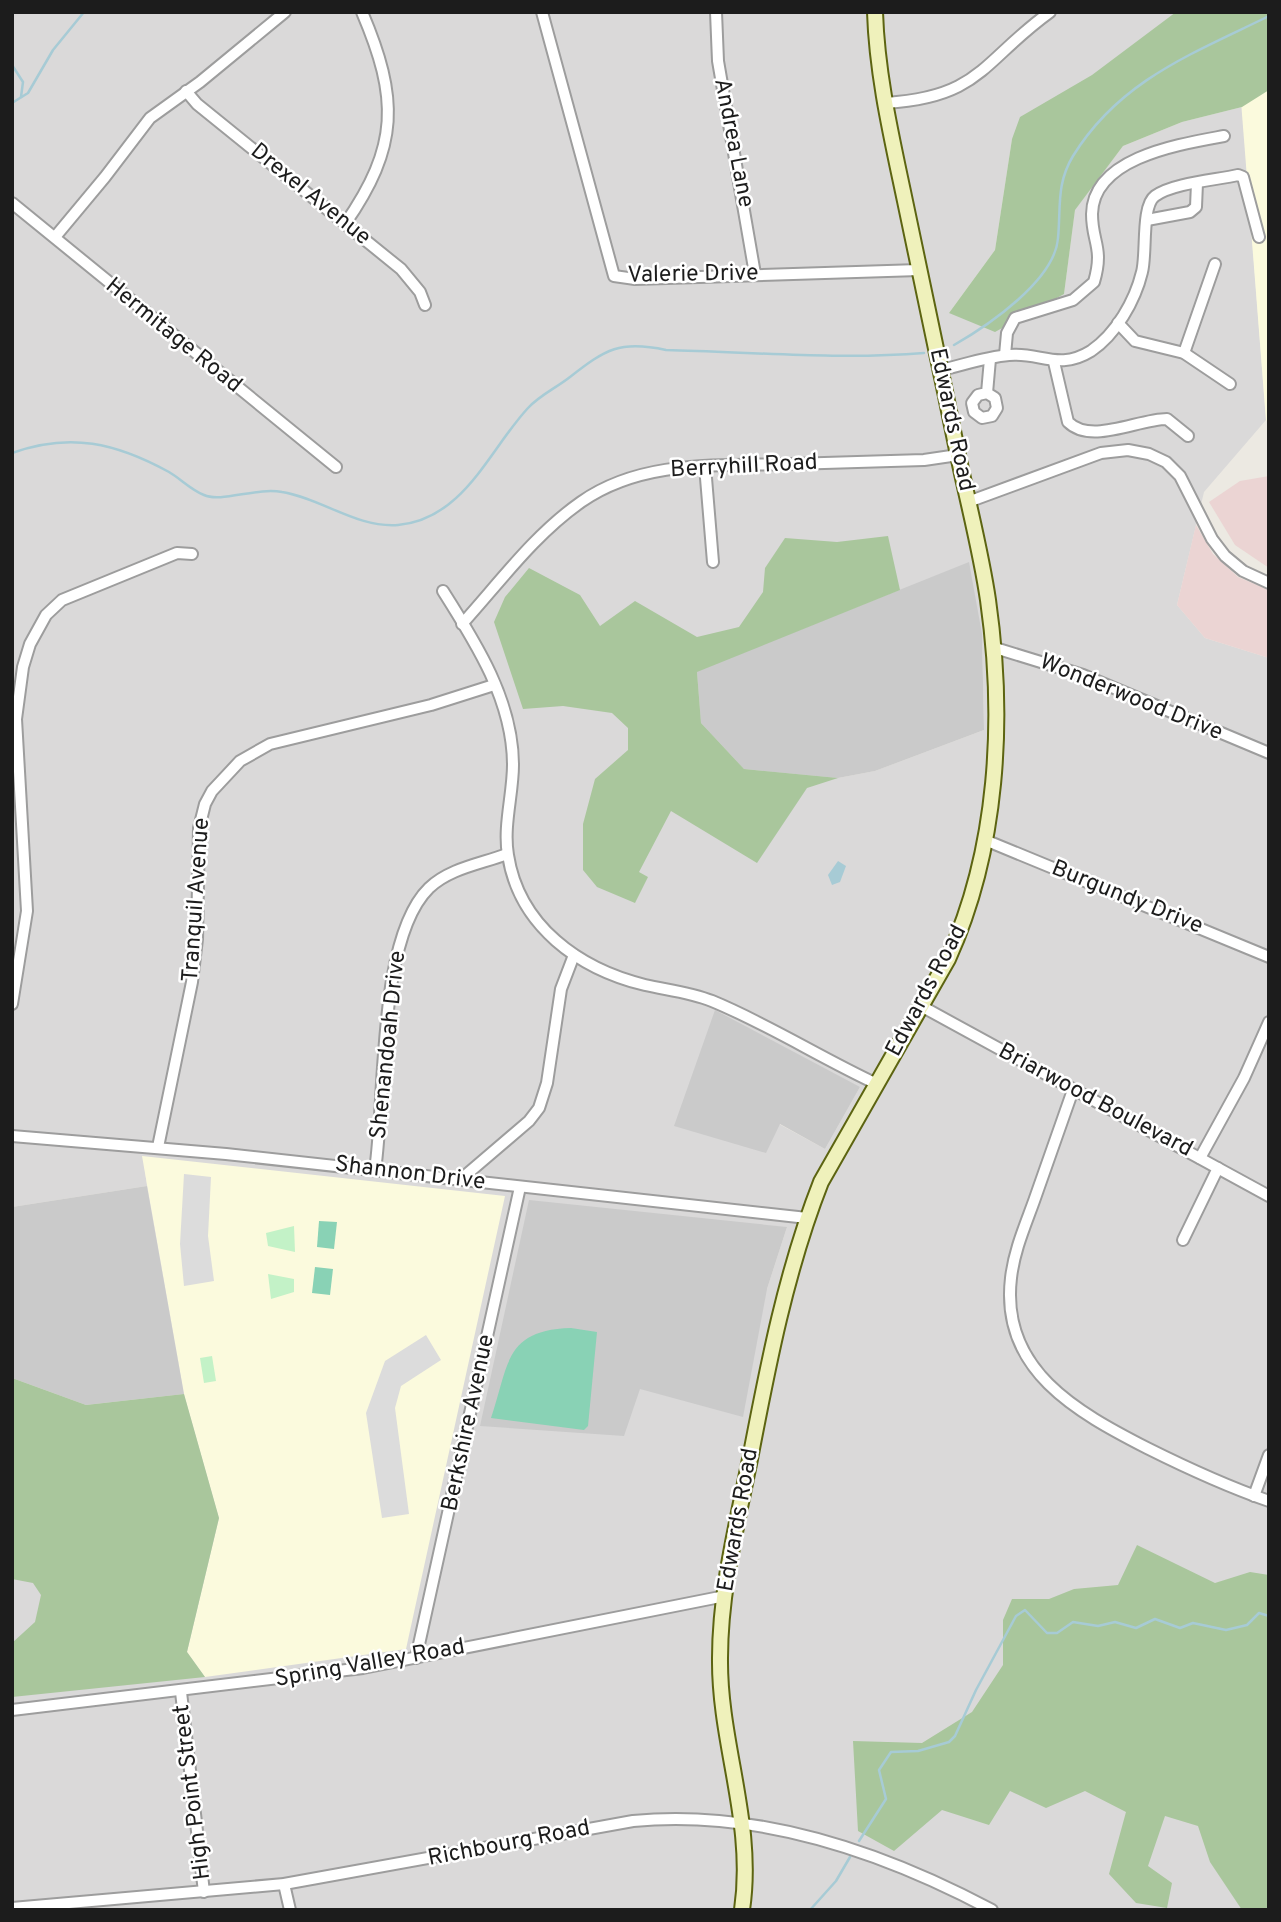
<svg xmlns="http://www.w3.org/2000/svg" width="1281" height="1922" viewBox="0 0 1281 1922" font-family="Overpass,sans-serif">
<style>
.residential{fill:#dad9d9;fill-rule:evenodd}
.commercial{fill:#ebd4d3}
.education{fill:#fbfadd}
.religious{fill:#cacaca}
.forest{fill:#a9c69c}
.park{fill:#c3f2c7}
.pitch{fill:#89d2b5}
.parking{fill:#dcdcdc}
.water{fill:#a7cbd5}
.lines{fill:none;stroke-linecap:round;stroke-linejoin:round}
.stream{stroke:#a7cbd5;stroke-width:2.5}
.street-casing{stroke:#9d9d9d;stroke-width:14}
.secondary-casing{stroke:#5c6411;stroke-width:18}
.street{stroke:#fff;stroke-width:10}
.secondary{stroke:#eff1bb;stroke-width:14}
.labels{text-anchor:middle;dominant-baseline:central;stroke-width:5;stroke-linejoin:round;paint-order:stroke}
.street-label{font-size:23px;fill:#1c1c1c;stroke:#fff}
</style>
<rect width="100%" height="100%" fill="#ece9e2"/>
<path class="residential" d="M 12,12 L 1191,12 L 1012,139 L 995,250 L 949,313 L 1064,294 L 1075,209 L 1123,146 L 1182,122 L 1242,107 L 1266,420 L 1204,492 L 1177,605 L 1205,638 L 1269,658 L 1269,1910 L 12,1910 L 12,1378 L 86,1405 L 184,1394 L 219,1518 L 406,1650 L 143,1156 L 147,1186 L 12,1207 ZM 982,634 L 984,730 L 875,771 L 838,778 ZM 860,1087 L 825,1149 L 779,1124 ZM 787,1227 L 767,1289 L 640,1389 Z"/>
<g class="commercial">
<path d="M 1269,476 L 1269,568 L 1235,545 L 1209,502 L 1240,481 Z"/>
<path d="M 1196,525 L 1213,554 L 1238,577 L 1269,590 L 1269,658 L 1205,638 L 1177,605 Z"/>
</g>
<g class="education">
<path d="M 1234,12 L 1269,12 L 1269,423 L 1266,420 Z"/>
<path d="M 142,1156 L 505,1196 L 406,1649 L 205,1677 L 187,1652 L 219,1518 L 184,1394 Z"/>
</g>
<g class="religious">
<path d="M 969,562 L 982,634 L 984,730 L 875,771 L 838,778 L 744,769 L 701,723 L 697,671 Z"/>
<path d="M 715,1010 L 860,1087 L 825,1149 L 780,1124 L 766,1153 L 674,1126 Z"/>
<path d="M 147,1186 L 184,1394 L 86,1405 L 12,1378 L 12,1207 Z"/>
<path d="M 529,1200 L 787,1227 L 767,1289 L 743,1417 L 640,1389 L 624,1436 L 480,1426 Z"/>
</g>
<g class="forest">
<path d="M 1176,12 L 1269,12 L 1269,90 L 1242,107 L 1182,122 L 1123,146 L 1075,210 L 1064,294 L 995,332 L 949,313 L 995,250 L 1012,139 L 1020,117 L 1092,75 Z"/>
<path d="M 888,536 L 900,590 L 697,672 L 701,723 L 744,769 L 838,778 L 807,788 L 757,863 L 671,811 L 639,872 L 648,877 L 635,903 L 597,887 L 583,870 L 583,824 L 595,779 L 628,750 L 628,728 L 612,713 L 563,706 L 523,709 L 494,622 L 505,597 L 529,568 L 580,595 L 600,626 L 635,601 L 697,637 L 739,627 L 763,592 L 765,568 L 785,538 L 837,542 Z"/>
<path d="M 12,1378 L 86,1405 L 184,1394 L 219,1518 L 187,1652 L 205,1677 L 12,1697 L 12,1643 L 35,1622 L 41,1595 L 33,1583 L 12,1579 Z"/>
<path d="M 1137,1545 L 1215,1583 L 1250,1572 L 1269,1575 L 1269,1910 L 1242,1910 L 1210,1862 L 1198,1826 L 1165,1816 L 1148,1866 L 1172,1883 L 1167,1908 L 1136,1903 L 1109,1874 L 1126,1812 L 1085,1791 L 1046,1808 L 1010,1791 L 989,1825 L 942,1810 L 894,1851 L 858,1831 L 853,1741 L 922,1743 L 972,1712 L 1003,1665 L 1003,1620 L 1012,1599 L 1049,1599 L 1074,1589 L 1118,1585 Z"/>
</g>
<g class="park">
<path d="M 294,1226 L 295,1252 L 268,1246 L 266,1233 Z"/>
<path d="M 268,1274 L 294,1279 L 294,1292 L 271,1299 Z"/>
<path d="M 212,1356 L 216,1381 L 204,1383 L 200,1358 Z"/>
</g>
<g class="pitch">
<path d="M 319,1221 L 337,1222 L 334,1249 L 317,1247 Z"/>
<path d="M 315,1267 L 333,1269 L 330,1295 L 312,1293 Z"/>
<path d="M 571,1328 L 597,1332 L 588,1426 L 584,1430 L 491,1418 C 509,1365 504,1330 571,1328 Z"/>
</g>
<g class="parking">
<path d="M 184,1174 L 211,1177 L 208,1236 L 214,1281 L 184,1286 L 180,1244 Z"/>
<path d="M 426,1335 L 441,1360 L 401,1386 L 395,1408 L 409,1514 L 382,1518 L 366,1413 L 385,1361 Z"/>
</g>
<path class="water" d="M 838,861 L 846,866 L 840,882 L 832,885 L 828,875 Z"/>
<g class="lines">
<g class="stream">
<path d="M 12,65 L 23,82 L 21,97"/>
<path d="M 12,103 L 28,93 L 53,50 L 84,12"/>
<path d="M 954,345 C 989,325 1055,280 1058,238 C 1061,208 1056,184 1073,156 C 1120,80 1192,54 1269,16"/>
<path d="M 12,453 C 70,432 116,443 169,472 C 181,479 191,490 204,495 C 221,503 257,487 282,492 C 321,498 356,528 398,525 C 464,519 489,450 528,408 C 540,395 556,388 570,377 C 606,349 620,340 666,350 C 752,352 838,360 924,353"/>
<path d="M 859,1841 L 886,1799 L 879,1770 L 891,1752 L 918,1751 L 949,1742 L 955,1736 L 976,1690 L 1016,1616 L 1025,1610 L 1047,1633 L 1057,1633 L 1073,1622 L 1098,1626 L 1115,1622 L 1136,1628 L 1155,1619 L 1180,1628 L 1193,1623 L 1226,1630 L 1247,1625 L 1259,1613 L 1269,1616"/>
<path d="M 810,1910 L 836,1881 L 850,1857"/>
</g>
<defs>
<g id="street">
<path d="M 542,12 L 614,276 L 635,279 L 919,270"/>
<path d="M 716,12 L 718,61 L 755,274"/>
<path d="M 186,91 L 197,104 L 401,269 L 420,292 L 425,305"/>
<path d="M 886,103 C 981,97 982,61 1050,12"/>
<path d="M 12,203 L 336,467"/>
<path d="M 1147,220 L 1190,212 L 1196,207 L 1197,183"/>
<path d="M 345,224 C 399,146 399,99 362,12"/>
<path d="M 55,237 L 105,177 L 150,118 L 200,82 L 285,12"/>
<path d="M 1118,323 L 1135,341 L 1184,353 L 1230,384"/>
<path d="M 1184,353 L 1215,264"/>
<path d="M 1005,355 L 1007,333 L 1015,318 L 1073,300 L 1094,282 C 1104,247 1092,243 1092,214 C 1093,157 1181,144 1224,136"/>
<path d="M 1054,362 L 1068,422 C 1091,445 1138,419 1167,419 L 1188,436"/>
<path d="M 941,370 C 963,365 986,357 1009,355 C 1040,352 1059,371 1091,351 C 1116,334 1135,301 1142,272 C 1147,254 1141,206 1155,196 C 1173,183 1216,180 1238,175 L 1243,177 L 1259,237"/>
<path d="M 987,393 L 978,395 L 972,403 L 974,412 L 982,418 L 992,416 L 997,408 L 995,398 L 987,393 L 990,359"/>
<path d="M 705,466 L 713,562"/>
<path d="M 968,502 L 1101,453 L 1128,450 L 1149,454 L 1166,462 L 1180,476 L 1212,539 L 1225,556 L 1243,571 L 1269,583"/>
<path d="M 443,591 C 476,643 513,701 513,765 C 513,794 503,826 508,855 C 519,926 579,969 645,985 C 667,990 690,992 712,1001 C 768,1024 821,1058 877,1084"/>
<path d="M 462,624 C 500,582 534,535 581,502 C 642,459 720,466 791,464 C 836,463 880,461 924,460 L 958,455"/>
<path d="M 992,647 L 1083,675 L 1269,753"/>
<path d="M 985,840 L 1269,957"/>
<path d="M 12,1004 L 27,911 L 16,719 L 23,667 L 30,644 L 46,615 L 62,600 L 177,553 L 192,554"/>
<path d="M 921,1006 L 1269,1196"/>
<path d="M 1073,1090 C 1060,1127 1047,1164 1034,1201 C 1025,1226 1014,1251 1011,1278 C 1000,1370 1077,1412 1147,1448 C 1187,1468 1226,1486 1269,1501"/>
<path d="M 12,1136 L 226,1154 L 807,1218"/>
<path d="M 158,1147 L 192,982 L 197,939 L 199,828 L 205,804 L 212,791 L 240,761 L 270,744 L 431,705 L 494,685"/>
<path d="M 1200,1158 L 1244,1078 L 1269,1022"/>
<path d="M 375,1170 C 386,1098 377,939 429,888 C 450,868 481,864 507,854"/>
<path d="M 460,1180 L 529,1121 L 539,1108 L 547,1083 L 561,989 L 574,955"/>
<path d="M 1183,1240 L 1218,1168"/>
<path d="M 1254,1496 L 1269,1455"/>
<path d="M 416,1658 L 520,1187"/>
<path d="M 181,1692 L 204,1892"/>
<path d="M 12,1710 L 363,1668 L 725,1596"/>
<path d="M 284,1884 L 290,1910"/>
<path d="M 12,1908 L 284,1884 L 633,1821 C 758,1809 883,1852 992,1910"/>
</g>
<path id="secondary" d="M 742,1910 C 755,1822 719,1744 720,1658 C 720,1591 737,1524 750,1459 C 768,1365 786,1271 821,1182 L 948,959 C 998,849 1005,719 988,600 C 981,552 968,503 958,455 C 941,370 922,285 905,201 C 892,139 877,76 875,12"/>
</defs>
<use href="#street" class="street-casing"/>
<use href="#secondary" class="secondary-casing"/>
<use href="#street" class="street"/>
<use href="#secondary" class="secondary"/>
</g>
<g class="labels">
<g class="street-label">
<text transform="translate(733 143) rotate(79)">Andrea Lane</text>
<text transform="translate(310 195) rotate(39)">Drexel Avenue</text>
<text transform="translate(693 275) rotate(-1)">Valerie Drive</text>
<text transform="translate(173 336) rotate(39)">Hermitage Road</text>
<text transform="translate(951 420) rotate(78)">Edwards Road</text>
<text transform="translate(744 467) rotate(-3)">Berryhill Road</text>
<text transform="translate(1131 698) rotate(22)">Wonderwood Drive</text>
<text transform="translate(1127 898) rotate(22)">Burgundy Drive</text>
<text transform="translate(197 900) rotate(-86)">Tranquil Avenue</text>
<text transform="translate(927 991) rotate(-62)">Edwards Road</text>
<text transform="translate(389 1045) rotate(-84)">Shenandoah Drive</text>
<text transform="translate(1095 1101) rotate(28)">Briarwood Boulevard</text>
<text transform="translate(410 1174) rotate(7)">Shannon Drive</text>
<text transform="translate(469 1423) rotate(-78)">Berkshire Avenue</text>
<text transform="translate(739 1520) rotate(-80)">Edwards Road</text>
<text transform="translate(370 1664) rotate(-10)">Spring Valley Road</text>
<text transform="translate(193 1792) rotate(-97)">High Point Street</text>
<text transform="translate(509 1844) rotate(-11)">Richbourg Road</text>
</g>
</g>
<rect width="1281" height="1922" fill="none" stroke="#1c1c1c" stroke-width="28"/>
</svg>
